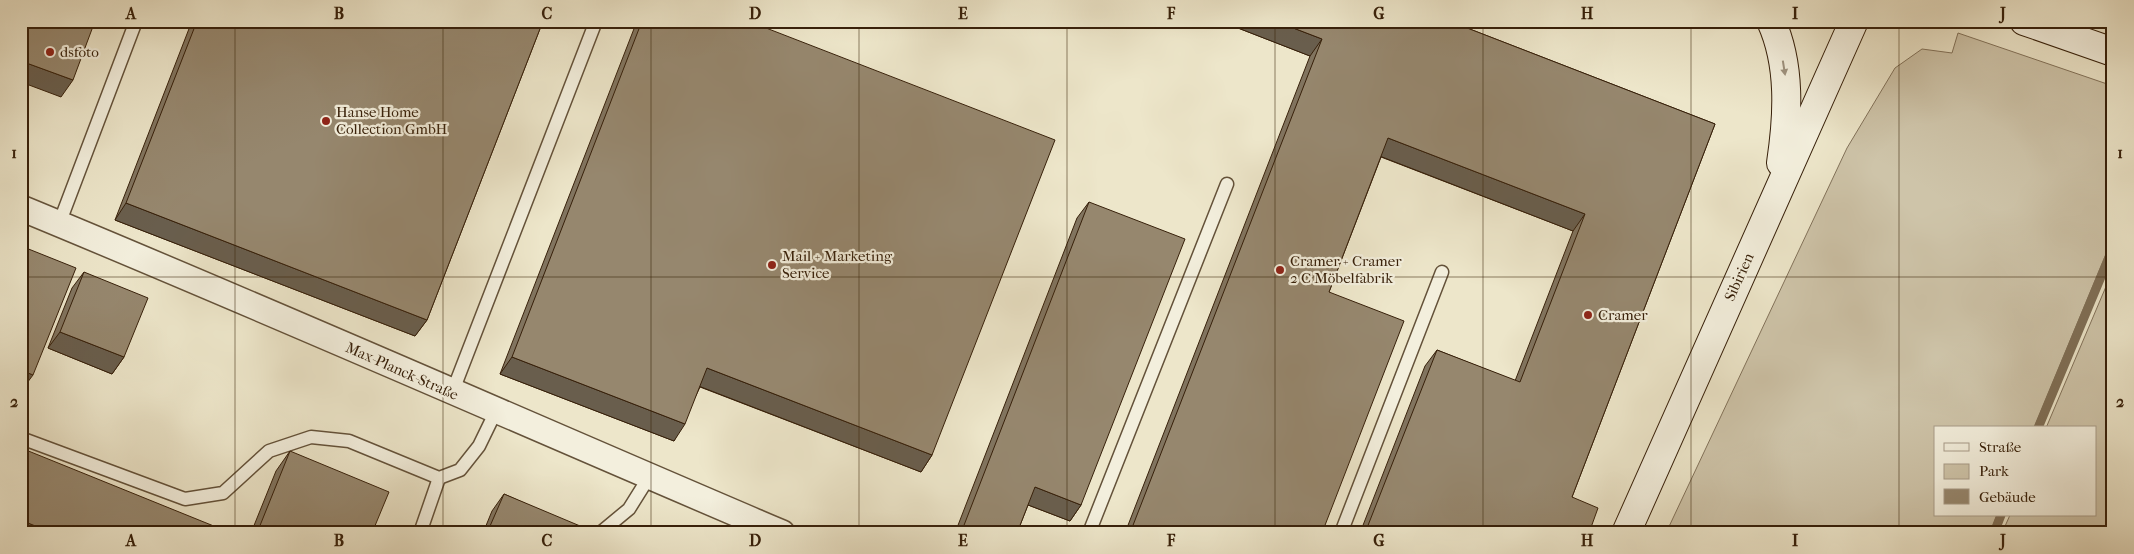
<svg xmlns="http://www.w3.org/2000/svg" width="2134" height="554" viewBox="0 0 2134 554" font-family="'IM FELL French Canon',serif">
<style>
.green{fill:#cec4a9;stroke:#82725a}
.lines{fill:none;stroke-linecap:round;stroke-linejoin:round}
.stream{stroke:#7f6f56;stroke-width:9}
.lane-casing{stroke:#64523a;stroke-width:15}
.street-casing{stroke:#64523a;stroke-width:28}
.secondary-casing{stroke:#37200a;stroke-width:30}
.lane{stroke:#f3efdd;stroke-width:12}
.street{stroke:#f3efdd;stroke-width:25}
.secondary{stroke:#f3efdd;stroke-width:28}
.wall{fill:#81745f;stroke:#37200a}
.shaded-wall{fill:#695e4d;stroke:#37200a}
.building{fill:#96876e;stroke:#37200a}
.oneway{fill:#9e927e}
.grid{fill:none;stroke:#37200a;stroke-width:1;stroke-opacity:0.55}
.poi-dot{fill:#8f2418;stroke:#f3efdd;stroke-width:2}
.labels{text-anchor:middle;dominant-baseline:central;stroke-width:4.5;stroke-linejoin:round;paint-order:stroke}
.poi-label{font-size:15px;fill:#37200a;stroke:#f3efdd;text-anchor:start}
.street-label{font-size:15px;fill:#37200a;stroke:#f3efdd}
.neatline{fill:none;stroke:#37200a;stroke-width:2}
.grid-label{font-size:16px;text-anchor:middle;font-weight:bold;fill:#37200a}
</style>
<rect width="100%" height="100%" fill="#ede6ca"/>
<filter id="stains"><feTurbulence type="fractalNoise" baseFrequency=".004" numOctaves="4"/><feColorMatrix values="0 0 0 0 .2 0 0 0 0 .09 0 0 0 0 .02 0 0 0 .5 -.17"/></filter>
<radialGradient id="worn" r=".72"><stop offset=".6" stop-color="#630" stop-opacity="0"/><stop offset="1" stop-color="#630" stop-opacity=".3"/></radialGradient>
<g class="green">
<path d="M 1958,33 L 2113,86 L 2113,237 L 2034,428 L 1935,428 L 1935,515 L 1997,515 L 1990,533 L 1666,533 L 1847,148 L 1895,68 L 1922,49 L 1952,53 Z"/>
<path d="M 2113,270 L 2113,533 L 2002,533 L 2010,515 L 2095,515 L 2095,428 L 2046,428 Z"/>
</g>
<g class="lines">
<g class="stream">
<path d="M 2038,428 L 2113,248"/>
<path d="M 1994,533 L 2001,515"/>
</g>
<defs>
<g id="lane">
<path d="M 59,224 L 136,21"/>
<path d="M 452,393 L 596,21"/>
<path d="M 21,438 L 185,499 L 223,493 L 269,451 L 311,437 L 349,441 L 439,478 L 460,470 L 479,446 L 496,411"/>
<path d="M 420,533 L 439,478"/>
<path d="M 600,533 L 629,509 L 649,477"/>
<path d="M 1089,533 L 1227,184"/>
<path d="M 1341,533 L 1442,272"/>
</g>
<path id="street" d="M 21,208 C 276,313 528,425 782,533"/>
<g id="secondary">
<path d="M 1771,21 C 1791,65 1788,116 1781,163"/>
<path d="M 2024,21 L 2113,52"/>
<path d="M 1626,533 L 1854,21"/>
</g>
</defs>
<use href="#lane" class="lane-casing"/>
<use href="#street" class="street-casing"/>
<use href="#secondary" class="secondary-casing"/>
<use href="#lane" class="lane"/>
<use href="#street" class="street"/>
<use href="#secondary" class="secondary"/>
</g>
<g class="wall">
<path d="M 192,21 L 543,21 L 427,320 L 415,336 L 115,220 Z"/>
<path d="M 637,21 L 748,21 L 932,455 L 921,472 L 700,387 L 674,441 L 500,374 Z"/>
<path d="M 1220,21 L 1449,21 L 1715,124 L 1572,497 L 1589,533 L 1360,533 L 1425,366 L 1437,350 L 1515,381 L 1573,231 L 1381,157 L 1329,292 L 1322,533 L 1125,533 L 1310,56 Z"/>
<path d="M 1089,202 L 1081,505 L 1070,521 L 1028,505 L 1017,533 L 955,533 L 1077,218 Z"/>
<path d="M 84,272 L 124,357 L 112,374 L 48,348 L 72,288 Z"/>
<path d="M 290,451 L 372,533 L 251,533 L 276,471 Z"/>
<path d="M 504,494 L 591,533 L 483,533 L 492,511 Z"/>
</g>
<g class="shaded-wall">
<path d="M 1220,21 L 1275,21 L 1322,39 L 1310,56 Z"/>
<path d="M 21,61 L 73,80 L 61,97 L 21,82 Z"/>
<path d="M 1388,138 L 1585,214 L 1573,231 L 1377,155 Z"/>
<path d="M 126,203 L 427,320 L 415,336 L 115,220 Z"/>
<path d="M 60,332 L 124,357 L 112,374 L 48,348 Z"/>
<path d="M 512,357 L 685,424 L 674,441 L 500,374 Z"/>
<path d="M 707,368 L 932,455 L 921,472 L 696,385 Z"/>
<path d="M 21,370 L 33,375 L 21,391 Z"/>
<path d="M 1035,487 L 1081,505 L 1070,521 L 1023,503 Z"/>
<path d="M 21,520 L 52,533 L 21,533 Z"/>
</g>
<g class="building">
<path d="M 21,21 L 95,21 L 73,80 L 21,61 Z"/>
<path d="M 197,21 L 543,21 L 427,320 L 126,203 Z"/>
<path d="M 642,21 L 748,21 L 1055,140 L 932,455 L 707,368 L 685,424 L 512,357 Z"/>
<path d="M 1275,21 L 1449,21 L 1715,124 L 1572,497 L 1598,508 L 1589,533 L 1365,533 L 1437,350 L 1520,382 L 1585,214 L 1388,138 L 1329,292 L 1404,321 L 1322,533 L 1130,533 L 1322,39 Z"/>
<path d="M 1089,202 L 1185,239 L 1081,505 L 1035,487 L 1017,533 L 961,533 Z"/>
<path d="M 21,246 L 76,268 L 33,375 L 21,370 Z"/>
<path d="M 84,272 L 148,298 L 124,357 L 60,332 Z"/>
<path d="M 21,448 L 231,533 L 52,533 L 21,520 Z"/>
<path d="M 290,451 L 389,492 L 372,533 L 257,533 Z"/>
<path d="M 504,494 L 592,531 L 591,533 L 487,533 Z"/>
</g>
<defs><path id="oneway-solid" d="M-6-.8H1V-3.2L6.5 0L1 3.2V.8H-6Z" transform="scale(1.25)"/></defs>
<use class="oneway" href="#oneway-solid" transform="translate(1784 68) rotate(81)"/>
<path class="grid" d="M 235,21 L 235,533M 443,21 L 443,533M 651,21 L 651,533M 859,21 L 859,533M 1067,21 L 1067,533M 1275,21 L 1275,533M 1483,21 L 1483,533M 1691,21 L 1691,533M 1899,21 L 1899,533M 21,277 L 2113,277"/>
<g class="poi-dot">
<circle cx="50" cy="52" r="5"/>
<circle cx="326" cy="121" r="5"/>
<circle cx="772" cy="265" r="5"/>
<circle cx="1280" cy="270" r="5"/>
<circle cx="1588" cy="315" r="5"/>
</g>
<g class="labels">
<g class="poi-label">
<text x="60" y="52">dsfoto</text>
<text x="336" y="112">Hanse Home<tspan x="336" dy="17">Collection GmbH</tspan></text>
<text x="782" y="256">Mail + Marketing<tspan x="782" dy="17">Service</tspan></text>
<text x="1290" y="261">Cramer + Cramer<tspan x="1290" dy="17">2 C Möbelfabrik</tspan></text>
<text x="1598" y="315">Cramer</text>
</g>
<g class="street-label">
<text transform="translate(1739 277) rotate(-66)">Sibirien</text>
<text transform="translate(402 371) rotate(24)">Max-Planck-Straße</text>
</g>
</g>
<rect width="2134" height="554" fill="none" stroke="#ede6ca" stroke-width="55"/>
<rect x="1934" y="426" width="162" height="90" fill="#f3efdd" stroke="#a89c89"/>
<rect x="1944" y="443" width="25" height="8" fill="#f3efdd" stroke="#a89c89"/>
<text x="1979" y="452" font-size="15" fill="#37200a">Straße</text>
<rect x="1944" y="464" width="25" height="15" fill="#cec4a9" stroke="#a89c89"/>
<text x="1979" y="476" font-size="15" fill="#37200a">Park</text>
<rect x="1944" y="489" width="25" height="15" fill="#96876e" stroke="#a89c89"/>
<text x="1979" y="502" font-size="15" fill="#37200a">Gebäude</text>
<rect x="28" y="28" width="2078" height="498" class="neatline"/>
<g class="grid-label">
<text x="131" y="19">A</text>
<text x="339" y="19">B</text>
<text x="547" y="19">C</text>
<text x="755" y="19">D</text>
<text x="963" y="19">E</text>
<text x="1171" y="19">F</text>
<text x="1379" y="19">G</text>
<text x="1587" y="19">H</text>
<text x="1795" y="19">I</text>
<text x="2003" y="19">J</text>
<text x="14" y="158">1</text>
<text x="2120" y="158">1</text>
<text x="14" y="407">2</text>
<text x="2120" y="407">2</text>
<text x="131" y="546">A</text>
<text x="339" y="546">B</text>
<text x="547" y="546">C</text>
<text x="755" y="546">D</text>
<text x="963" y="546">E</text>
<text x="1171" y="546">F</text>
<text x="1379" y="546">G</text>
<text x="1587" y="546">H</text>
<text x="1795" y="546">I</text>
<text x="2003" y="546">J</text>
</g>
<rect width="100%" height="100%" filter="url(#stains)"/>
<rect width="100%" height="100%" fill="url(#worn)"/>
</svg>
